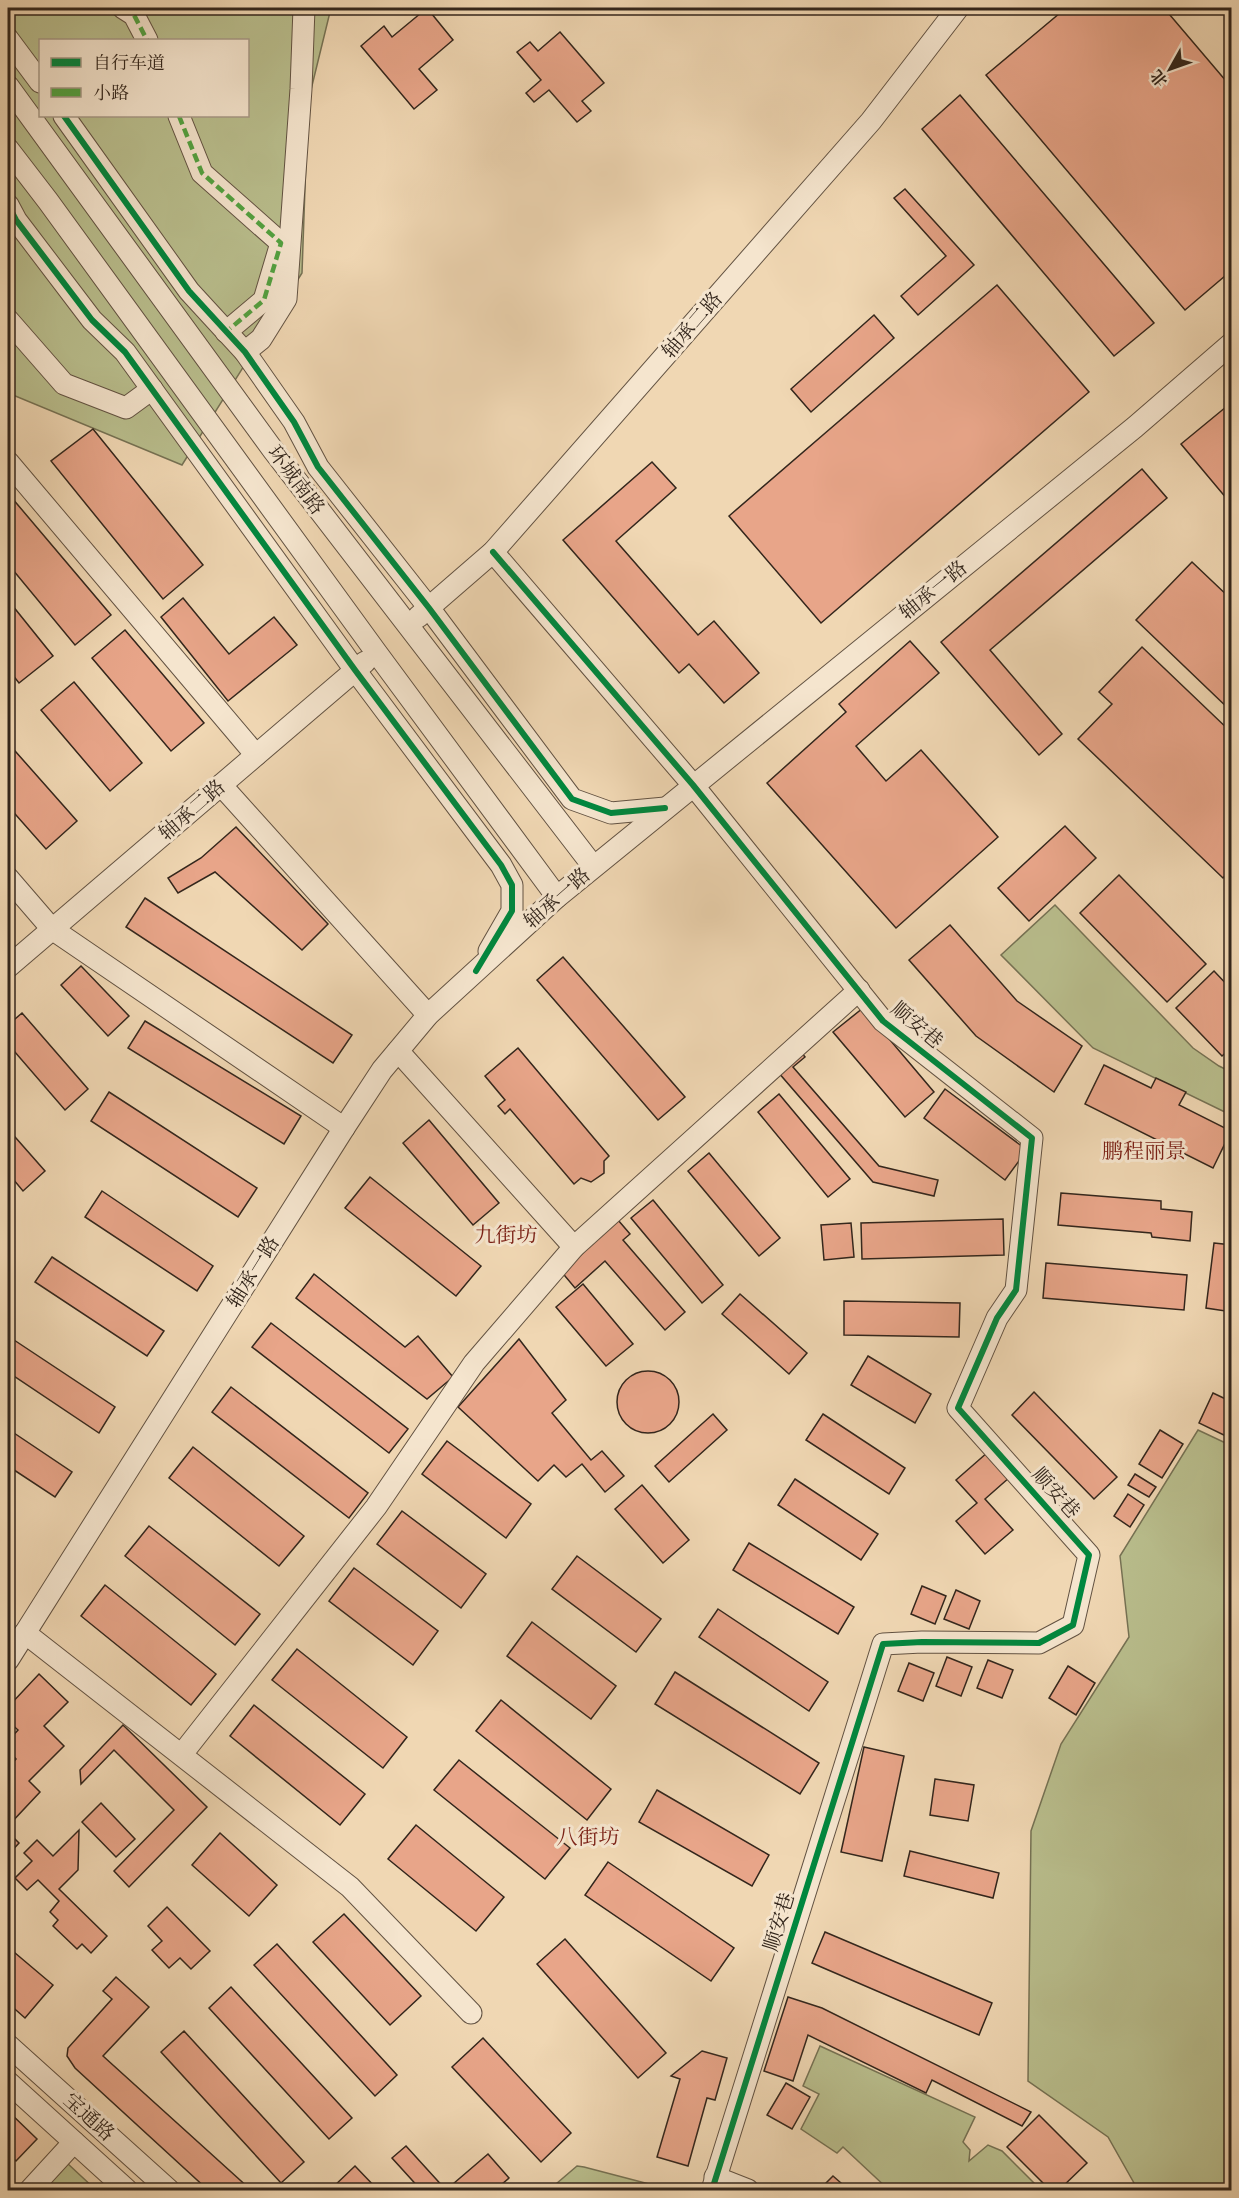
<svg xmlns="http://www.w3.org/2000/svg" width="1239" height="2198" viewBox="0 0 1239 2198" font-family="Cardo,'Noto Serif SC',serif">
<style>
.green{fill:#b9be8d;stroke:#767254;stroke-width:1.5;fill-rule:evenodd}
.building{fill:#e8a589;stroke:#33261c;stroke-width:1.5}
.lines{fill:none;stroke-linecap:round;stroke-linejoin:round}
.minor-casing{stroke:#625242;stroke-width:23}
.minor{stroke:#f5e5ce;stroke-width:21}
.quiet{stroke:#52a341;stroke-width:4.5;stroke-dasharray:9 4.5;stroke-linecap:butt}
.cycleway-casing{stroke:#f5e5ce;stroke-width:10}
.cycleway{stroke:#00873e;stroke-width:6}
.labels{text-anchor:middle;dominant-baseline:central;stroke-width:6;stroke-linejoin:round;paint-order:stroke}
.street-label{font-size:20px;fill:#33261c;stroke:#f5e5ce}
.neighbourhood-label{font-size:21px;fill:#7a1f14;stroke:#f5e5ce}
</style>
<rect width="100%" height="100%" fill="#f0d7b3"/>
<filter id="stains"><feTurbulence type="fractalNoise" baseFrequency=".00333" numOctaves="4"/><feColorMatrix values="0 0 0 0 .2 0 0 0 0 .09 0 0 0 0 .02 0 0 0 .5 -.17"/></filter>
<radialGradient id="worn" r=".72"><stop offset=".6" stop-color="#630" stop-opacity="0"/><stop offset="1" stop-color="#630" stop-opacity=".3"/></radialGradient>
<g class="green">
<path d="M 8,8 L 331,8 L 308,102 L 302,273 L 182,465 L 8,393 ZM 40,40 L 248,40 L 248,116 L 40,116 Z"/>
<path d="M 1055,905 L 1193,1048 L 1219,1066 L 1231,1072 L 1231,1115 L 1093,1048 L 1001,955 Z"/>
<path d="M 1198,1430 L 1232,1446 L 1231,2190 L 1138,2190 L 1108,2137 L 1028,2081 L 1031,1831 L 1061,1744 L 1129,1637 L 1120,1556 Z"/>
<path d="M 820,2046 L 975,2117 L 963,2142 L 970,2150 L 969,2161 L 988,2145 L 1002,2151 L 1041,2190 L 889,2190 L 843,2147 L 837,2153 L 801,2129 L 819,2094 L 803,2086 Z"/>
<path d="M 67,2163 L 96,2190 L 42,2190 Z"/>
<path d="M 577,2166 L 584,2167 L 672,2190 L 549,2190 Z"/>
</g>
<g class="building">
<path d="M 427,8 L 453,40 L 419,69 L 437,90 L 414,109 L 361,46 L 384,26 L 392,37 Z"/>
<path d="M 1066,8 L 1164,8 L 1232,88 L 1232,270 L 1185,310 L 986,75 Z"/>
<path d="M 560,32 L 604,83 L 582,101 L 591,111 L 577,122 L 549,90 L 534,102 L 526,93 L 541,80 L 517,52 L 530,42 L 538,51 Z"/>
<path d="M 960,95 L 1154,323 L 1114,356 L 922,129 Z"/>
<path d="M 905,189 L 974,265 L 918,315 L 901,296 L 946,256 L 894,198 Z"/>
<path d="M 997,285 L 1089,392 L 821,623 L 729,516 Z"/>
<path d="M 874,315 L 894,338 L 811,412 L 791,389 Z"/>
<path d="M 1232,402 L 1232,505 L 1181,444 Z"/>
<path d="M 93,429 L 203,565 L 163,599 L 51,461 Z"/>
<path d="M 652,462 L 676,488 L 616,541 L 698,635 L 714,621 L 759,673 L 724,703 L 689,664 L 679,673 L 563,540 Z"/>
<path d="M 1142,469 L 1167,498 L 990,650 L 1062,734 L 1039,755 L 941,642 Z"/>
<path d="M 12,498 L 111,615 L 75,645 L 8,564 L 8,502 Z"/>
<path d="M 1192,562 L 1232,600 L 1232,712 L 1136,620 Z"/>
<path d="M 183,598 L 229,654 L 274,617 L 297,645 L 228,701 L 161,617 Z"/>
<path d="M 8,600 L 53,656 L 19,683 L 8,669 Z"/>
<path d="M 125,630 L 204,723 L 171,751 L 92,658 Z"/>
<path d="M 910,641 L 939,673 L 856,746 L 886,781 L 921,750 L 998,837 L 896,928 L 767,783 L 846,712 L 839,704 Z"/>
<path d="M 1142,647 L 1232,733 L 1232,868 L 1223,878 L 1078,739 L 1112,704 L 1099,692 Z"/>
<path d="M 74,682 L 142,763 L 110,791 L 41,710 Z"/>
<path d="M 8,743 L 77,821 L 46,849 L 8,806 Z"/>
<path d="M 1065,826 L 1096,858 L 1029,921 L 998,888 Z"/>
<path d="M 236,827 L 328,924 L 302,950 L 215,872 L 178,893 L 168,878 L 201,858 Z"/>
<path d="M 1119,875 L 1206,964 L 1167,1002 L 1080,913 Z"/>
<path d="M 145,898 L 352,1035 L 333,1063 L 126,927 Z"/>
<path d="M 950,925 L 1017,1001 L 1082,1046 L 1054,1092 L 976,1036 L 909,960 Z"/>
<path d="M 563,957 L 685,1097 L 658,1120 L 537,980 Z"/>
<path d="M 81,966 L 129,1016 L 108,1036 L 61,985 Z"/>
<path d="M 1214,971 L 1232,990 L 1232,1047 L 1222,1056 L 1176,1008 Z"/>
<path d="M 863,1008 L 934,1092 L 905,1117 L 833,1032 Z"/>
<path d="M 22,1013 L 88,1089 L 65,1110 L 8,1044 L 8,1025 Z"/>
<path d="M 145,1021 L 301,1116 L 284,1144 L 128,1048 Z"/>
<path d="M 518,1048 L 609,1156 L 604,1161 L 604,1173 L 591,1182 L 581,1178 L 574,1184 L 510,1109 L 505,1114 L 498,1106 L 505,1100 L 485,1076 Z"/>
<path d="M 801,1052 L 805,1057 L 793,1067 L 879,1166 L 938,1180 L 934,1196 L 873,1182 L 778,1072 Z"/>
<path d="M 1104,1065 L 1151,1088 L 1156,1078 L 1186,1092 L 1179,1105 L 1231,1131 L 1213,1168 L 1085,1104 Z"/>
<path d="M 945,1089 L 1027,1150 L 1005,1180 L 924,1118 Z"/>
<path d="M 109,1092 L 257,1188 L 238,1217 L 91,1121 Z"/>
<path d="M 779,1094 L 850,1179 L 828,1197 L 758,1112 Z"/>
<path d="M 429,1120 L 499,1203 L 473,1225 L 403,1143 Z"/>
<path d="M 8,1129 L 45,1171 L 23,1191 L 8,1173 Z"/>
<path d="M 709,1153 L 780,1238 L 759,1256 L 688,1171 Z"/>
<path d="M 370,1177 L 481,1266 L 456,1296 L 345,1208 Z"/>
<path d="M 102,1191 L 213,1266 L 197,1291 L 85,1217 Z"/>
<path d="M 1061,1193 L 1161,1201 L 1161,1209 L 1192,1212 L 1190,1241 L 1152,1237 L 1151,1233 L 1058,1225 Z"/>
<path d="M 653,1200 L 723,1285 L 702,1303 L 631,1218 Z"/>
<path d="M 1003,1219 L 1004,1255 L 862,1259 L 861,1223 Z"/>
<path d="M 618,1220 L 630,1234 L 623,1240 L 685,1312 L 665,1330 L 605,1261 L 575,1288 L 560,1270 Z"/>
<path d="M 851,1223 L 854,1257 L 824,1260 L 821,1225 Z"/>
<path d="M 1214,1243 L 1232,1245 L 1232,1312 L 1206,1308 Z"/>
<path d="M 52,1257 L 164,1331 L 147,1356 L 35,1282 Z"/>
<path d="M 1046,1263 L 1187,1275 L 1184,1310 L 1043,1298 Z"/>
<path d="M 314,1274 L 405,1347 L 418,1336 L 453,1377 L 427,1399 L 296,1298 Z"/>
<path d="M 583,1284 L 633,1344 L 606,1366 L 556,1307 Z"/>
<path d="M 740,1294 L 807,1353 L 789,1374 L 722,1314 Z"/>
<path d="M 844,1301 L 960,1303 L 959,1337 L 844,1335 Z"/>
<path d="M 271,1323 L 408,1429 L 389,1453 L 252,1347 Z"/>
<path d="M 8,1336 L 115,1407 L 99,1433 L 8,1372 Z"/>
<path d="M 519,1339 L 566,1400 L 552,1413 L 591,1460 L 602,1451 L 624,1476 L 605,1492 L 582,1464 L 566,1477 L 554,1465 L 538,1481 L 458,1407 Z"/>
<path d="M 868,1356 L 931,1394 L 915,1423 L 851,1385 Z"/>
<circle cx="648" cy="1402" r="31"/>
<path d="M 231,1387 L 368,1493 L 349,1518 L 212,1412 Z"/>
<path d="M 1034,1392 L 1117,1477 L 1094,1499 L 1012,1415 Z"/>
<path d="M 1213,1393 L 1232,1402 L 1232,1439 L 1199,1423 Z"/>
<path d="M 713,1414 L 727,1430 L 669,1482 L 655,1466 Z"/>
<path d="M 823,1414 L 905,1468 L 889,1494 L 806,1440 Z"/>
<path d="M 8,1429 L 72,1472 L 55,1497 L 8,1466 Z"/>
<path d="M 1160,1430 L 1183,1444 L 1162,1478 L 1139,1464 Z"/>
<path d="M 447,1441 L 531,1504 L 506,1538 L 422,1474 Z"/>
<path d="M 193,1447 L 304,1536 L 279,1566 L 169,1478 Z"/>
<path d="M 988,1452 L 1010,1477 L 985,1499 L 1013,1530 L 985,1554 L 956,1521 L 977,1503 L 956,1480 Z"/>
<path d="M 1135,1474 L 1156,1487 L 1149,1497 L 1128,1485 Z"/>
<path d="M 795,1479 L 878,1534 L 861,1560 L 778,1505 Z"/>
<path d="M 642,1485 L 689,1540 L 663,1563 L 615,1509 Z"/>
<path d="M 1128,1494 L 1144,1505 L 1130,1527 L 1114,1516 Z"/>
<path d="M 402,1511 L 486,1574 L 461,1608 L 377,1544 Z"/>
<path d="M 149,1526 L 260,1614 L 235,1645 L 125,1556 Z"/>
<path d="M 749,1543 L 854,1607 L 838,1634 L 733,1570 Z"/>
<path d="M 577,1556 L 661,1619 L 636,1652 L 552,1589 Z"/>
<path d="M 354,1568 L 438,1631 L 413,1665 L 329,1601 Z"/>
<path d="M 105,1585 L 216,1674 L 191,1705 L 81,1616 Z"/>
<path d="M 922,1586 L 946,1596 L 935,1624 L 911,1614 Z"/>
<path d="M 956,1590 L 980,1601 L 969,1629 L 944,1619 Z"/>
<path d="M 718,1609 L 828,1682 L 809,1711 L 699,1637 Z"/>
<path d="M 532,1622 L 616,1686 L 591,1719 L 507,1656 Z"/>
<path d="M 297,1649 L 407,1737 L 383,1768 L 272,1680 Z"/>
<path d="M 947,1657 L 972,1667 L 961,1696 L 936,1686 Z"/>
<path d="M 988,1660 L 1013,1670 L 1002,1698 L 977,1688 Z"/>
<path d="M 909,1663 L 934,1673 L 923,1701 L 898,1691 Z"/>
<path d="M 1068,1666 L 1095,1683 L 1076,1715 L 1049,1698 Z"/>
<path d="M 675,1672 L 819,1763 L 800,1794 L 655,1704 Z"/>
<path d="M 39,1674 L 68,1702 L 44,1726 L 64,1746 L 29,1781 L 40,1792 L 8,1826 L 8,1768 L 16,1759 L 8,1750 L 8,1741 L 18,1730 L 8,1721 L 8,1707 Z"/>
<path d="M 501,1700 L 611,1789 L 587,1820 L 476,1731 Z"/>
<path d="M 254,1705 L 365,1794 L 340,1825 L 230,1736 Z"/>
<path d="M 123,1725 L 207,1807 L 129,1887 L 114,1871 L 174,1810 L 114,1750 L 81,1784 L 80,1770 Z"/>
<path d="M 864,1747 L 904,1756 L 882,1861 L 841,1852 Z"/>
<path d="M 459,1760 L 570,1848 L 545,1879 L 434,1790 Z"/>
<path d="M 935,1779 L 974,1785 L 968,1821 L 930,1815 Z"/>
<path d="M 657,1790 L 769,1855 L 752,1886 L 639,1822 Z"/>
<path d="M 101,1803 L 135,1839 L 116,1857 L 82,1822 Z"/>
<path d="M 416,1825 L 504,1897 L 476,1931 L 388,1859 Z"/>
<path d="M 79,1830 L 78,1870 L 59,1889 L 107,1936 L 91,1953 L 82,1944 L 77,1949 L 53,1926 L 58,1920 L 50,1912 L 59,1901 L 38,1880 L 27,1890 L 15,1878 L 32,1861 L 24,1853 L 37,1840 L 53,1856 Z"/>
<path d="M 8,1832 L 19,1843 L 8,1855 Z"/>
<path d="M 220,1833 L 277,1885 L 249,1916 L 192,1865 Z"/>
<path d="M 910,1851 L 999,1873 L 993,1898 L 904,1876 Z"/>
<path d="M 608,1862 L 734,1948 L 711,1981 L 585,1895 Z"/>
<path d="M 167,1907 L 210,1951 L 191,1969 L 180,1958 L 169,1968 L 152,1950 L 162,1941 L 148,1926 Z"/>
<path d="M 344,1914 L 421,1996 L 390,2025 L 313,1942 Z"/>
<path d="M 825,1932 L 992,2003 L 979,2035 L 812,1963 Z"/>
<path d="M 565,1939 L 666,2053 L 638,2078 L 537,1964 Z"/>
<path d="M 277,1944 L 397,2075 L 375,2096 L 254,1965 Z"/>
<path d="M 8,1947 L 53,1985 L 25,2018 L 8,2003 Z"/>
<path d="M 116,1977 L 149,2007 L 103,2056 L 251,2190 L 208,2190 L 75,2068 L 67,2056 L 68,2048 L 112,1999 L 103,1991 Z"/>
<path d="M 231,1987 L 352,2118 L 329,2139 L 209,2008 Z"/>
<path d="M 788,1997 L 822,2008 L 1031,2112 L 1022,2126 L 932,2080 L 926,2093 L 808,2035 L 793,2081 L 764,2071 Z"/>
<path d="M 184,2031 L 304,2162 L 281,2183 L 161,2052 Z"/>
<path d="M 483,2038 L 571,2133 L 541,2162 L 452,2067 Z"/>
<path d="M 702,2051 L 727,2058 L 715,2100 L 707,2098 L 688,2166 L 657,2157 L 680,2079 L 671,2076 Z"/>
<path d="M 786,2083 L 810,2097 L 792,2129 L 767,2115 Z"/>
<path d="M 8,2111 L 37,2139 L 16,2161 L 8,2154 Z"/>
<path d="M 1039,2115 L 1087,2163 L 1059,2190 L 1050,2190 L 1007,2147 Z"/>
<path d="M 406,2146 L 446,2190 L 421,2190 L 392,2158 Z"/>
<path d="M 488,2154 L 509,2178 L 495,2190 L 446,2190 Z"/>
<path d="M 355,2166 L 378,2190 L 330,2190 Z"/>
<path d="M 833,2176 L 849,2190 L 819,2190 Z"/>
</g>
<g class="lines">
<defs>
<g id="minor">
<path d="M 123,8 L 134,15 L 147,40"/>
<path d="M 8,39 L 40,82"/>
<path d="M 8,86 L 273,450 L 593,866"/>
<path d="M 64,116 L 189,291 L 245,352 L 294,422 L 318,467 L 429,608 L 572,799 L 611,813 L 665,808"/>
<path d="M 179,116 L 202,173 L 281,243 L 264,300 L 226,332"/>
<path d="M 8,149 L 48,201 L 376,652 L 557,897"/>
<path d="M 8,205 L 16,220 L 92,320 L 125,352 L 355,670 L 501,865 L 512,885 L 512,911 L 489,951"/>
<path d="M 8,320 L 64,384 L 126,408 L 152,389"/>
<path d="M 245,352 L 261,339 L 286,299 L 301,89 L 304,8"/>
<path d="M 8,462 L 256,755"/>
<path d="M 493,552 L 693,785 L 883,1021 L 1032,1138 L 1016,1290 L 997,1318 L 958,1408 L 1089,1555 L 1073,1625 L 1039,1643 L 922,1642 L 883,1644 L 712,2190"/>
<path d="M 418,617 L 493,552 L 871,121 L 958,8"/>
<path d="M 221,785 L 428,1015"/>
<path d="M 8,878 L 52,929 L 344,1128"/>
<path d="M 8,967 L 365,662"/>
<path d="M 398,1051 L 574,1247"/>
<path d="M 25,1633 L 350,1887 L 471,2013"/>
<path d="M 8,1660 L 344,1128 L 382,1070 L 428,1015 L 557,897 L 1135,427 L 1232,343"/>
<path d="M 182,1754 L 376,1507 L 474,1363 L 574,1247 L 859,990"/>
<path d="M 8,2045 L 169,2190"/>
<path d="M 8,2082 L 127,2190"/>
<path d="M 715,2177 L 748,2190"/>
<path d="M 30,2190 L 74,2142"/>
</g>
</defs>
<use href="#minor" class="minor-casing"/>
<use href="#minor" class="minor"/>
<g class="quiet">
<path d="M 123,8 L 134,15 L 147,40"/>
<path d="M 179,116 L 202,173 L 281,243 L 264,300 L 226,332"/>
</g>
<defs>
<g id="cycleway">
<path d="M 64,116 L 189,291 L 245,352 L 294,422 L 318,467 L 429,608 L 572,799 L 611,813 L 665,808"/>
<path d="M 8,205 L 16,220 L 92,320 L 125,352 L 355,670 L 501,865 L 512,885 L 512,911 L 476,971"/>
<path d="M 493,552 L 693,785 L 883,1021 L 1032,1138 L 1016,1290 L 997,1318 L 958,1408 L 1089,1555 L 1073,1625 L 1039,1643 L 922,1642 L 883,1644 L 712,2190"/>
</g>
</defs>
<use href="#cycleway" class="cycleway-casing"/>
<use href="#cycleway" class="cycleway"/>
</g>
<g class="labels">
<g class="street-label">
<text transform="translate(692 325) rotate(-49)">轴承二路</text>
<text transform="translate(296 480) rotate(53)">环城南路</text>
<text transform="translate(933 590) rotate(-39)">轴承一路</text>
<text transform="translate(192 810) rotate(-41)">轴承二路</text>
<text transform="translate(557 898) rotate(-41)">轴承一路</text>
<text transform="translate(917 1025) rotate(40)">顺安巷</text>
<text transform="translate(253 1272) rotate(-58)">轴承一路</text>
<text transform="translate(1056 1493) rotate(48)">顺安巷</text>
<text transform="translate(779 1922) rotate(-73)">顺安巷</text>
<text transform="translate(89 2117) rotate(42)">宝通路</text>
</g>
<g class="neighbourhood-label">
<text x="1144" y="1151">鹏程丽景</text>
<text x="506" y="1235">九街坊</text>
<text x="588" y="1837">八街坊</text>
</g>
</g>
<rect width="1239" height="2198" fill="none" stroke="#f0d7b3" stroke-width="30"/>
<rect x="9" y="9" width="1221" height="2180" fill="none" stroke="#33261c" stroke-width="3"/>
<rect x="15" y="15" width="1209" height="2168" fill="none" stroke="#33261c" stroke-width="1.5"/>
<rect x="39" y="39" width="210" height="78" fill="#f5e5ce" stroke="#a79987" stroke-width="1.5"/>
<rect x="51" y="58" width="30" height="9" fill="#00873e" stroke="#a79987" stroke-width="1.5"/>
<text x="93" y="69" font-size="18" fill="#33261c">自行车道</text>
<rect x="51" y="88" width="30" height="9" fill="#52a341" stroke="#a79987" stroke-width="1.5"/>
<text x="93" y="99" font-size="18" fill="#33261c">小路</text>
<g transform="translate(1170 69) rotate(230)" stroke="#f5e5ce" stroke-width="4.5" paint-order="stroke">
<path d="M0-4.5L10 22L0 15L-10 22Z" fill="#33261c"/>
<text y="-9" font-size="16" font-weight="bold" text-anchor="middle" fill="#33261c">北</text>
</g>
<rect width="100%" height="100%" filter="url(#stains)"/>
<rect width="100%" height="100%" fill="url(#worn)"/>
</svg>
